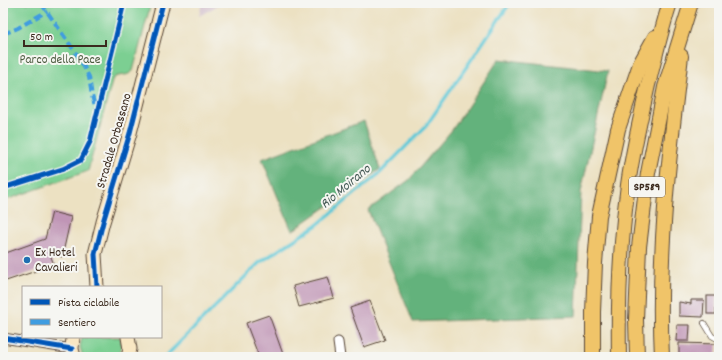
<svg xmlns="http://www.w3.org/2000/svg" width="722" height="360" viewBox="0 0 722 360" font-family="Dekko,sans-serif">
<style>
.industrial{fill:#d1bdcb}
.green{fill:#7bcf92;stroke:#5b7c58}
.forest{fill:#64b27c;stroke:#506e4d}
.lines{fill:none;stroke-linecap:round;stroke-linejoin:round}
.stream{stroke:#5ec9d8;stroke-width:3.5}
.building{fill:#c095b6}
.lane-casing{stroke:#564537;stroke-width:6}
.street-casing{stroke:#564537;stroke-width:11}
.secondary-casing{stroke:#564537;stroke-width:15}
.primary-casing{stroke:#564537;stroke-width:16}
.lane{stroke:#fff;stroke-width:4.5}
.street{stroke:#fff;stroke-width:9}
.secondary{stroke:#f9e7c3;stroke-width:13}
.primary{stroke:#f0c469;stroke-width:14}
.quiet{stroke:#3f9ce0;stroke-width:4;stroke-dasharray:8 4;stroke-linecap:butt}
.cycleway-casing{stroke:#f6f6f2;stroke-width:8}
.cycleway{stroke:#0057b8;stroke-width:5}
.poi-dot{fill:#1f6fb2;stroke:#f6f6f2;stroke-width:1.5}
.labels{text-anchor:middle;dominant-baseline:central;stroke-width:4;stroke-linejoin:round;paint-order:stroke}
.shield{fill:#f6f6f2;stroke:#73675e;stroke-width:1}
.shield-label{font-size:12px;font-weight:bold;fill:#3b2a1e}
.park-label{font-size:13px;fill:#4e5c41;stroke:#f6f6f2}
.street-label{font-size:13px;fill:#3b2a1e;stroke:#f6f6f2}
.poi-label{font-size:13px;fill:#3b2a1e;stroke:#f6f6f2;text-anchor:start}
.water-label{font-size:14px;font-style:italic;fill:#465a56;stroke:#f6f6f2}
</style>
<rect width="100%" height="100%" fill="#f6f6f2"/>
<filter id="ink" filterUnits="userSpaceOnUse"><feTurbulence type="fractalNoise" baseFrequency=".025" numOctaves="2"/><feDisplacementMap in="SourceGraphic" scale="8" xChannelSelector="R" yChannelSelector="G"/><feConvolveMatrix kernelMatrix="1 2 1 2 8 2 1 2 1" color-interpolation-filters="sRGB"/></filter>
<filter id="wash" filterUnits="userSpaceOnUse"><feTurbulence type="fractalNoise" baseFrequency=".012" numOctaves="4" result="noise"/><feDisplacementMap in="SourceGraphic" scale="16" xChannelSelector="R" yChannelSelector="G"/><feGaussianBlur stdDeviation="0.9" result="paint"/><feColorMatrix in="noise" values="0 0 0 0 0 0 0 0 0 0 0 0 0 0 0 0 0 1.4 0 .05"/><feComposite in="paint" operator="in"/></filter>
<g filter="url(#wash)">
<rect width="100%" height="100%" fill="#ece1c2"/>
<path class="industrial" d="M 202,3 L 222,3 L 199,16 Z"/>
<g class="green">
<path d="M 3,3 L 151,3 L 133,71 C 127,77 120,74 113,78 L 88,171 L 3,201 Z"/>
<path d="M 82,337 L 120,337 C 122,344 122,350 118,357 L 83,357 L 80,347 Z"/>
</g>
<g class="forest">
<path d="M 499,59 L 608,71 L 581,192 L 576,316 L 413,322 L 368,210 L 409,180 L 452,130 Z"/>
<path d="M 364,121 L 380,169 L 292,231 L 262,159 Z"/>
</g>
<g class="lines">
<path class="stream" d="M 165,357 L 259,263 L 317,225 L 380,173 L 426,126 L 510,3"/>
</g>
<g id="blocks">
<g class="building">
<path d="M 52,212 L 71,217 L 62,257 L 50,254 L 54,265 L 3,282 L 3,254 L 45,239 Z"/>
<path d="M 328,277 L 334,298 L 299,307 L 293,286 Z"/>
<rect x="707" y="296" width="9" height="18"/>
<path d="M 691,300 L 704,300 L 703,317 L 679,316 L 679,302 L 691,304 Z"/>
<path d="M 370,301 L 385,340 L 364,347 L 350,308 Z"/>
<path d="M 269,315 L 284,357 L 259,357 L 246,323 Z"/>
<path d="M 677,325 L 690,325 L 689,341 L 676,341 Z"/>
<path d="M 679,343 L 717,344 L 716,357 L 679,357 Z"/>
</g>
</g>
</g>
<g filter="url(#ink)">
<use href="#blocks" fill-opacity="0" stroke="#564537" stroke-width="1"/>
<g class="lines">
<defs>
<path id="lane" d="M 704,323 L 712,336 L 719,340"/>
<g id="street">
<path d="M 3,338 L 72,349"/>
<path d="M 338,342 L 340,357"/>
</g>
<g id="secondary">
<path d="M 97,287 L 95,254 L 103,222 L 130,133 L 163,3"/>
<path d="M 73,337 L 72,349 L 74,357"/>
<path d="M 128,357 L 130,349 L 128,337"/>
</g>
<g id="primary">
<path d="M 593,357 L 593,312 L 595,263 L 599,216 L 618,129 L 640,64 L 655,37"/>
<path d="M 619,357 C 618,302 620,247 627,193 C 631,158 640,120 648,85 C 655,58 661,30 670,3"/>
<path d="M 637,357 L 636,320 L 639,247 L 648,173 L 665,87 L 691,3"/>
<path d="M 662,357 C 657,256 669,156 681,56"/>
</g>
</defs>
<use href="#lane" class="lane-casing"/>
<use href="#street" class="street-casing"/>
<use href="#secondary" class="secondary-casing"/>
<use href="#primary" class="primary-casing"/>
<use href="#lane" class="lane"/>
<use href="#street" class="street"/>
<use href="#secondary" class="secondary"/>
<use href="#primary" class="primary"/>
<g class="quiet">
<path d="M 41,3 L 80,59 L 89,77 L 92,96 L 96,109"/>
<path d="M 3,34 L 18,28 L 47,11"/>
</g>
<defs>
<g id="cycleway">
<path d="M 3,188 L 63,169 L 81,160 L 90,142 L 124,3"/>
<path d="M 97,287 L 95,254 L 103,222 L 130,133 L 163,3"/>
<path d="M 3,338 L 72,349"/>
</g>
</defs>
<use href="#cycleway" class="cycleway-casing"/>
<use href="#cycleway" class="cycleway"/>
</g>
</g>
<circle class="poi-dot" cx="27" cy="260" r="4"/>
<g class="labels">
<rect class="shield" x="629" y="177" width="36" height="20" rx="3"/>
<g class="shield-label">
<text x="647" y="187">SP589</text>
</g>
<g class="park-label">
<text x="60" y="60">Parco della Pace</text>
</g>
<g class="street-label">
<text transform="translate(115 141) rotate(-74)">Stradale Orbassano</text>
</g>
<g class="poi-label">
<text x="35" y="253">Ex Hotel<tspan x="35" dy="15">Cavalieri</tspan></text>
</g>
<g class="water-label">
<text transform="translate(346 187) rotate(-40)">Rio Moirano</text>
</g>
</g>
<rect width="722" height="360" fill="none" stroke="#f6f6f2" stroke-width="16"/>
<rect x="22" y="286" width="140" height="52" fill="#f6f6f2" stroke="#aba49d"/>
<rect x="30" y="299" width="20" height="6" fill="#0057b8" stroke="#aba49d"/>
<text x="58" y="306" font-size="12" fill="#3b2a1e">Pista ciclabile</text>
<rect x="30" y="319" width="20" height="6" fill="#3f9ce0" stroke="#aba49d"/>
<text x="58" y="326" font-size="12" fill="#3b2a1e">Sentiero</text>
<path d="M24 40v6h82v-6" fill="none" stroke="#3b2a1e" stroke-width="2"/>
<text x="30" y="40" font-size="12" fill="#3b2a1e" stroke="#f6f6f2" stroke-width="3" paint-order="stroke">50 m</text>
</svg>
